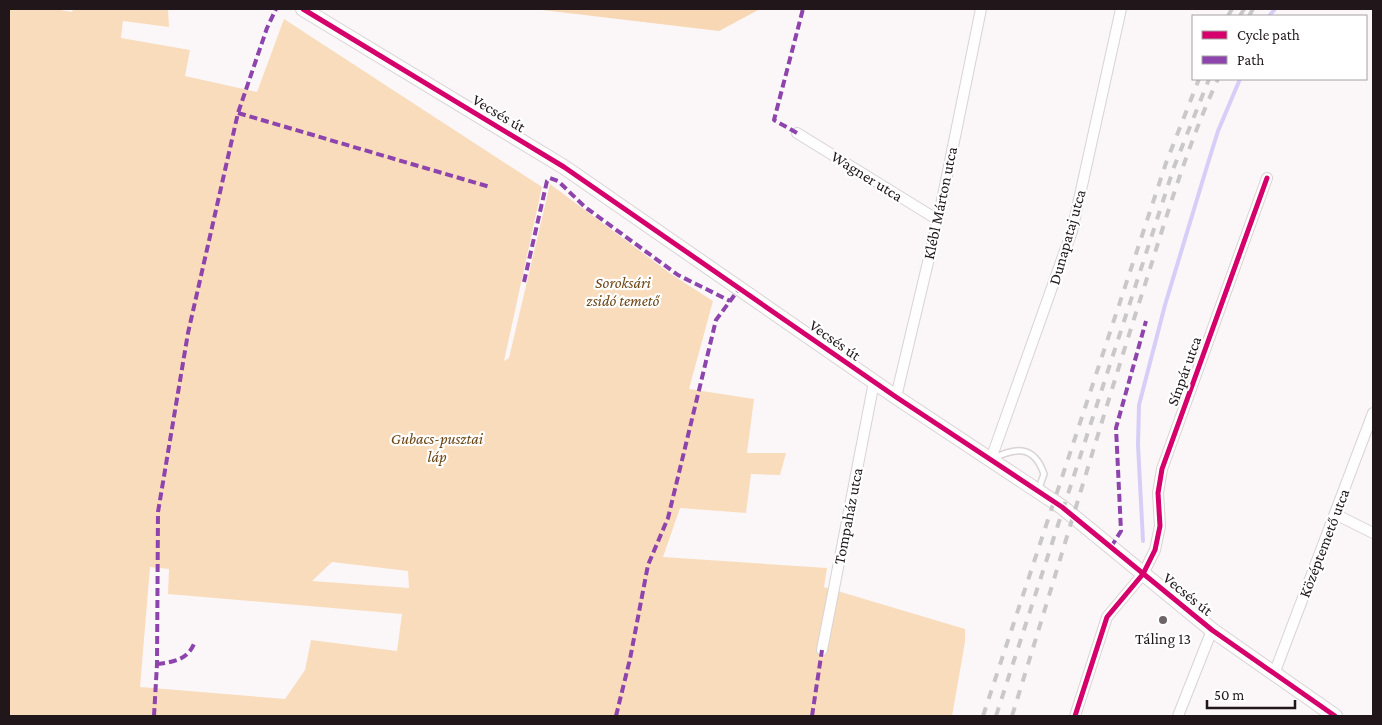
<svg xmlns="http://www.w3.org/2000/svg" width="1382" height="725" viewBox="0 0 1382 725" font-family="'Crimson Pro',serif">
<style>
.green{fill:#f9dcbc;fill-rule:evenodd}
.forest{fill:#f7d7b4}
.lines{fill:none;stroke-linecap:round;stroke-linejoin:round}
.stream{stroke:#d7cef8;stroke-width:4}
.lane-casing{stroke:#d9d3d4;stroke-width:8}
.street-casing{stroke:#d9d3d4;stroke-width:12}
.secondary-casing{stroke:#d9d3d4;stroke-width:16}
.lane{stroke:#fefefe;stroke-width:5}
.street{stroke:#fefefe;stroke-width:10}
.secondary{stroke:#fefefe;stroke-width:14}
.rail{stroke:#c9c7c8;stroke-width:4;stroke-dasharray:9 9;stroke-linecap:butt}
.quiet{stroke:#8e44ad;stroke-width:4;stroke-dasharray:8 4;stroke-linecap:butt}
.cycleway-casing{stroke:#fff;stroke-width:8}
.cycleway{stroke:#d6006c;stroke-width:5}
.poi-dot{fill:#6d6568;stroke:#fff;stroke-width:2}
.labels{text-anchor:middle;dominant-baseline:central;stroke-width:4.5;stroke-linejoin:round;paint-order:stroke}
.street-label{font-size:16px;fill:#21171a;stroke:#fff}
.park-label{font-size:16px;font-style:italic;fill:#6b4615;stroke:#fff}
.poi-label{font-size:16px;fill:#21171a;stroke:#fff}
</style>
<rect width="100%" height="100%" fill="#fbf7f8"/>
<path class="green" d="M 9,9 L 54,9 L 72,12 L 73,9 L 168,9 L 169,27 L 123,21 L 121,38 L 190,50 L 185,76 L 257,92 L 284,19 L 542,187 L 504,361 L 509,358 L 550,184 L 671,274 L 713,301 L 689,389 L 754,399 L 747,453 L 786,453 L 780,475 L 751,474 L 746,513 L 680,508 L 663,557 L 827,568 L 824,587 L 965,629 L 965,642 L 952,716 L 9,716 ZM 332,562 L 408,571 L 409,588 L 312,581 ZM 150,567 L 169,569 L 168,594 L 402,614 L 397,651 L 311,640 L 305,670 L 285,699 L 140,687 Z"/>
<path class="forest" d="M 534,9 L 760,9 L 719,31 Z"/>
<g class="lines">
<g class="stream">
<path d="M 1269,16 L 1275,9"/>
<path d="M 1143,541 L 1138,445 L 1139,405 L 1165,305 L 1208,163 L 1218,131 L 1240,79"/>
</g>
<defs>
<path id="lane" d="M 992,459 C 1016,447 1034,445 1044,474 L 1038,491"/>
<g id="street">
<path d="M 797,133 L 938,220"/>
<path d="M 896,397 L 938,220 L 981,9"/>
<path d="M 991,459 L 1072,231 L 1121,9"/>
<path d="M 1335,514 L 1373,533"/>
<path d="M 822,650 L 874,382"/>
<path d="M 1274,674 L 1373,413"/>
<path d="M 1075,716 L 1107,617 L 1143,574 L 1155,550 L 1160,526 L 1158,493 L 1162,469 L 1267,178"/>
<path d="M 1178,716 L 1212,630"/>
</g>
<path id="secondary" d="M 303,9 L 564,167 L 896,397 L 1062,507 L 1212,630 L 1335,716"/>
</defs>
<use href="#lane" class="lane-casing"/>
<use href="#street" class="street-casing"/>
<use href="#secondary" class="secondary-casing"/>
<use href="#lane" class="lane"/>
<use href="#street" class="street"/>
<use href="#secondary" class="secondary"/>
<g class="rail">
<path d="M 1228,16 L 1232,9"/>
<path d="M 1240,16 L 1244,9"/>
<path d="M 1249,16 L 1253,9"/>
<path d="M 983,716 L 1166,163 L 1199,79"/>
<path d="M 996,716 L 1174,167 L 1209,79"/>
<path d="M 1012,716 C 1055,578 1096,438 1140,300 C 1164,226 1185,150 1218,79"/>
</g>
<g class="quiet">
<path d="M 238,113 L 490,187"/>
<path d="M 797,133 L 774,120 L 803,9"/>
<path d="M 524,282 L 547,181 L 550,178 L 558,181 L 585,207 L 678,275 L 730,301"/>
<path d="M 1111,547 L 1121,531 L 1116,428 L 1146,321"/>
<path d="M 157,664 C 173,662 187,660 194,644"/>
<path d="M 154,716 L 157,664 L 158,512 L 188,333 L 238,113 L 267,28 L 276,9"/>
<path d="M 616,716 L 630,659 L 648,565 L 668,518 L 716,320 L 739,289"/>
<path d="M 812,716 L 822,650"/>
</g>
<defs>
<g id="cycleway">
<path d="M 303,9 L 564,167 L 896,397 L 1062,507 L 1212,630 L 1335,716"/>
<path d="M 1075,716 L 1107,617 L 1143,574 L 1155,550 L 1160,526 L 1158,493 L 1162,469 L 1267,178"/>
</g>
</defs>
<use href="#cycleway" class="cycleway-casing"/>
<use href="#cycleway" class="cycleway"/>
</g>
<circle class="poi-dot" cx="1163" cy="620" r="5"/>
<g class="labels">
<g class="street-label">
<text transform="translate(499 113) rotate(31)">Vecsés út</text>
<text transform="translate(867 176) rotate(32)">Wagner utca</text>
<text transform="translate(940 203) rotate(-78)">Klébl Márton utca</text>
<text transform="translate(1067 237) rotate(-74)">Dunapataj utca</text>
<text transform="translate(835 340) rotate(35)">Vecsés út</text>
<text transform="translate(1184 371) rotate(-70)">Sínpár utca</text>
<text transform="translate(848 516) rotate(-79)">Tompaház utca</text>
<text transform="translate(1324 543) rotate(-69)">Középtemető utca</text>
<text transform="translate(1188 594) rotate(39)">Vecsés út</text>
</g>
<g class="park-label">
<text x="623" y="282">Soroksári<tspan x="623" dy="18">zsidó temető</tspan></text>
<text x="437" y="438">Gubacs-pusztai<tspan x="437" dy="18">láp</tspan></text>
</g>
<g class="poi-label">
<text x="1163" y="638">Táling 13</text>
</g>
</g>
<rect width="1382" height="725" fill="none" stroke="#21171a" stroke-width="20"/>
<rect x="1192" y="15" width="175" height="65" fill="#ffffff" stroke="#a6a2a3"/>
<rect x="1202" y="31" width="25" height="8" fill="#d6006c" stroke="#a6a2a3"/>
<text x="1237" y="40" font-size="15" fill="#21171a">Cycle path</text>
<rect x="1202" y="56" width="25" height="8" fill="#8e44ad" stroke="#a6a2a3"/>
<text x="1237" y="65" font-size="15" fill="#21171a">Path</text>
<path d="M1207 700v8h88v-8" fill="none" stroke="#21171a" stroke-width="2.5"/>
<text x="1214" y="700" font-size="15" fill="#21171a" stroke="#ffffff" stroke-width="4" paint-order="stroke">50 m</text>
</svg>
